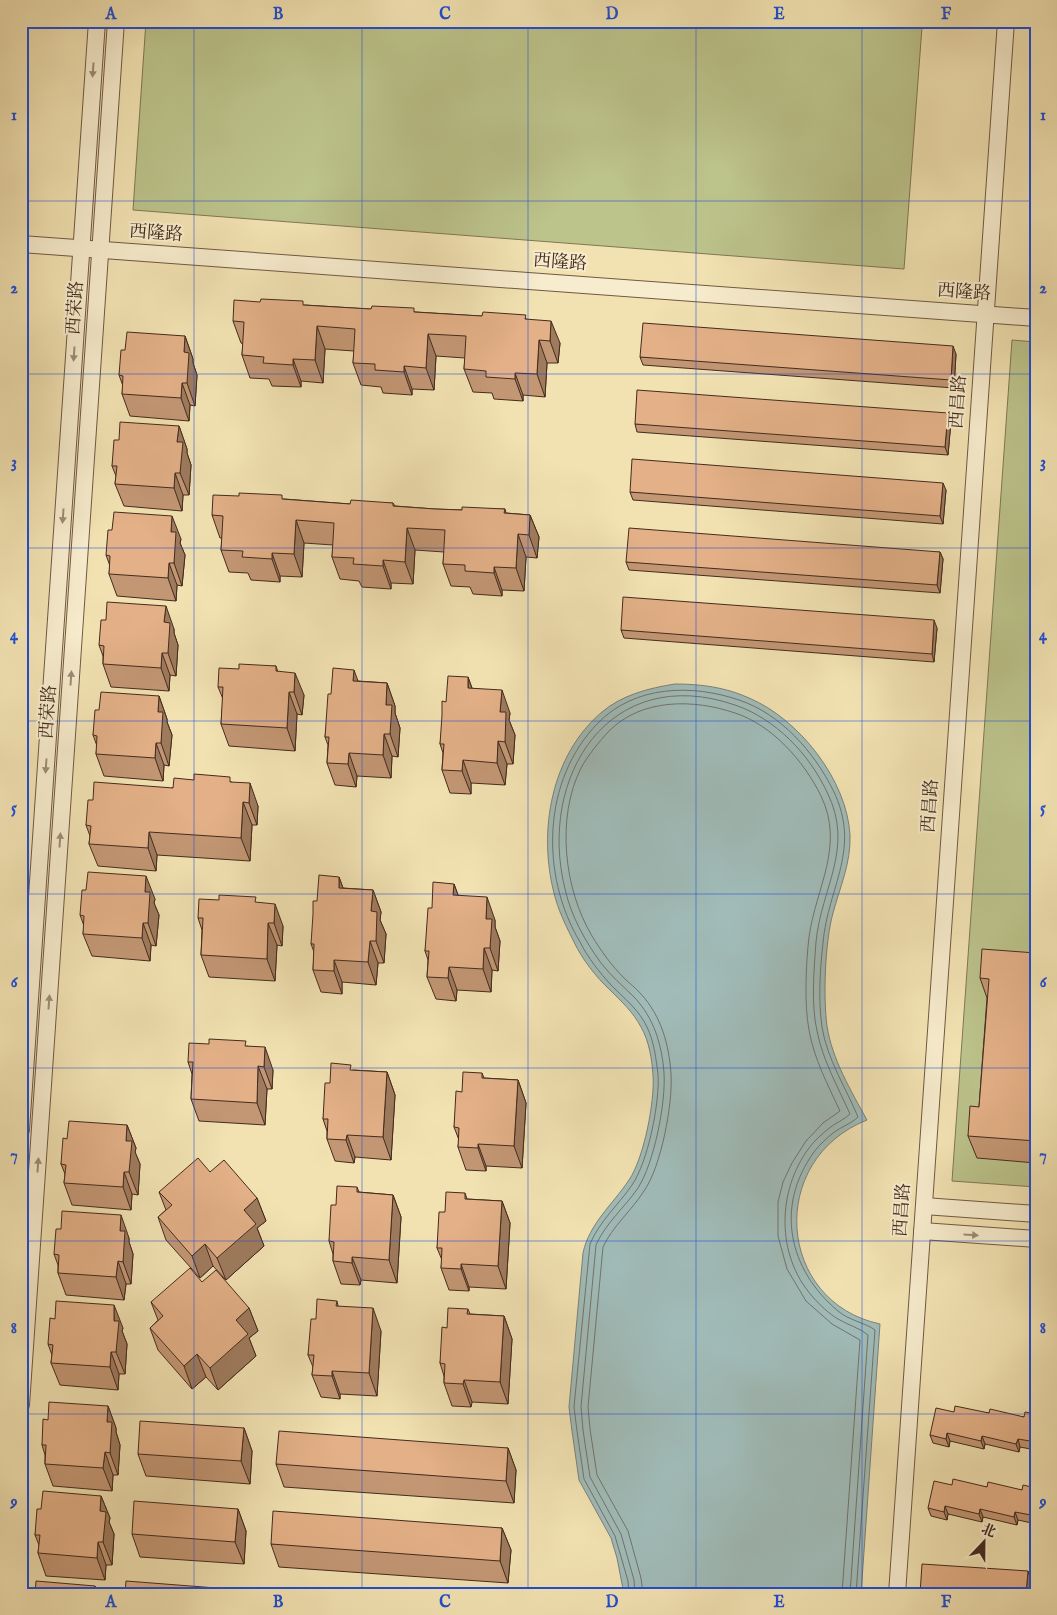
<svg xmlns="http://www.w3.org/2000/svg" width="1057" height="1615" viewBox="0 0 1057 1615" font-family="'IM FELL English','Noto Serif SC',serif">
<style>
.green{fill:#bcc38b;stroke:#807754}
.water{fill:#a0bbb8;stroke:#7b817a}
.lines{fill:none;stroke-linecap:round;stroke-linejoin:round}
.shore{stroke:#72736b;stroke-width:1}
.minor-casing{stroke:#705943;stroke-width:18}
.minor{stroke:#f7eccd;stroke-width:16}
.wall{fill:#c39774;stroke:#442b1e}
.shaded-wall{fill:#9f7b5e;stroke:#442b1e}
.building{fill:#e3b087;stroke:#442b1e}
.oneway{fill:#9e8c76}
.grid{fill:none;stroke:#1d4ed8;stroke-width:1;stroke-opacity:0.55}
.labels{text-anchor:middle;dominant-baseline:central;stroke-width:4;stroke-linejoin:round;paint-order:stroke}
.street-label{font-size:18px;fill:#442b1e;stroke:#f7eccd}
.neatline{fill:none;stroke:#1d4ed8;stroke-width:2}
.grid-label{font-size:16px;text-anchor:middle;font-weight:bold;fill:#1d4ed8}
</style>
<rect width="100%" height="100%" fill="#f2e2b2"/>
<filter id="stains"><feTurbulence type="fractalNoise" baseFrequency=".004" numOctaves="4"/><feColorMatrix values="0 0 0 0 .2 0 0 0 0 .09 0 0 0 0 .02 0 0 0 .5 -.17"/></filter>
<radialGradient id="worn" r=".72"><stop offset=".6" stop-color="#630" stop-opacity="0"/><stop offset="1" stop-color="#630" stop-opacity=".3"/></radialGradient>
<g class="green">
<path d="M 146,21 L 846,21 L 922,27 L 904,269 L 133,210 Z"/>
<path d="M 1012,340 L 1036,342 L 1036,1187 L 952,1181 Z"/>
</g>
<path class="water" d="M 675,684 C 700,684 725,687 749,698 C 799,719 847,780 850,835 C 851,863 840,887 833,913 C 825,942 823,996 827,1026 C 832,1059 851,1091 867,1120 C 766,1160 777,1302 880,1324 L 861,1594 L 624,1594 L 617,1558 L 611,1538 L 579,1480 L 572,1431 L 569,1407 L 583,1253 C 589,1224 613,1204 629,1180 C 644,1158 655,1101 653,1075 C 652,1059 649,1041 641,1027 C 633,1012 622,1002 610,990 C 596,977 582,959 574,942 C 566,926 558,910 554,893 C 538,831 551,755 602,712 C 622,695 649,688 675,684 Z"/>
<g class="lines">
<g class="shore">
<path d="M 629,1594 L 628,1581 L 615,1536 L 584,1479 L 577,1431 L 574,1407 L 590,1244 C 599,1222 619,1204 632,1185 C 648,1162 660,1102 658,1074 C 656,1059 654,1041 647,1027 C 639,1010 625,999 612,986 C 600,973 588,958 580,942 C 540,875 542,780 598,723 C 635,685 692,684 739,700 C 781,714 814,752 833,790 C 862,849 828,886 823,943 C 820,970 818,1000 822,1027 C 827,1059 846,1088 858,1117 C 852,1123 841,1127 833,1133 C 827,1138 819,1145 814,1152 C 775,1206 788,1269 838,1311 C 848,1320 866,1323 875,1330 L 856,1594"/>
<path d="M 635,1594 L 634,1580 L 621,1534 L 590,1477 L 583,1430 L 581,1407 L 596,1245 C 605,1224 625,1207 638,1188 C 654,1163 666,1103 664,1073 C 662,1045 654,1018 634,997 C 623,986 611,976 601,963 C 585,941 571,916 565,889 C 537,776 610,662 735,705 C 776,719 809,754 827,792 C 855,848 821,888 816,942 C 814,969 811,1005 817,1031 C 823,1061 838,1087 850,1114 C 844,1120 835,1123 828,1129 C 822,1134 814,1141 809,1148 C 777,1191 776,1255 812,1296 C 819,1304 829,1314 838,1319 C 848,1325 860,1328 868,1335 L 850,1594"/>
<path d="M 643,1594 L 641,1578 L 628,1531 L 597,1475 L 590,1429 L 588,1407 L 603,1247 C 612,1227 632,1210 644,1191 C 661,1167 673,1104 671,1074 C 669,1044 661,1016 641,994 C 636,988 629,983 624,978 C 612,966 601,951 592,936 C 564,889 556,818 581,768 C 588,755 599,742 609,731 C 642,698 694,699 735,713 C 772,725 804,761 821,796 C 845,846 816,887 809,937 C 806,963 804,1004 809,1030 C 814,1059 828,1085 840,1111 L 823,1123 L 806,1141 L 792,1163 L 783,1182 L 778,1202 L 778,1236 L 787,1269 L 806,1301 L 832,1324 L 860,1340 L 842,1594"/>
</g>
<defs>
<g id="minor">
<path d="M 21,244 L 1036,318"/>
<path d="M 21,1130 L 97,21"/>
<path d="M 924,1206 L 1036,1214"/>
<path d="M 922,1231 L 1036,1239"/>
<path d="M 21,1405 L 116,21"/>
<path d="M 897,1594 L 1006,21"/>
</g>
</defs>
<use href="#minor" class="minor-casing"/>
<use href="#minor" class="minor"/>
</g>
<g class="wall">
<path d="M 305,305 L 527,319 L 560,343 L 558,363 L 547,363 L 545,397 L 523,395 L 523,401 L 494,399 L 492,393 L 473,392 L 464,369 L 465,358 L 436,356 L 434,390 L 412,389 L 412,395 L 383,393 L 381,387 L 361,385 L 353,363 L 354,351 L 325,349 L 323,383 L 301,381 L 301,387 L 272,386 L 269,379 L 250,378 L 242,355 L 243,344 L 241,343 L 233,321 Z"/>
<path d="M 185,336 L 193,359 L 193,363 L 197,375 L 195,406 L 190,405 L 189,421 L 130,416 L 122,394 L 123,386 L 119,375 L 125,350 Z"/>
<path d="M 956,354 L 954,388 L 643,365 L 640,357 Z"/>
<path d="M 951,421 L 948,455 L 637,432 L 635,424 Z"/>
<path d="M 179,426 L 187,449 L 187,453 L 191,465 L 189,495 L 183,495 L 182,511 L 124,506 L 115,484 L 116,476 L 112,466 L 119,440 Z"/>
<path d="M 946,490 L 943,524 L 633,500 L 630,492 Z"/>
<path d="M 284,499 L 350,504 L 393,503 L 395,506 L 435,509 L 462,510 L 505,509 L 506,513 L 530,515 L 539,537 L 537,558 L 526,557 L 524,591 L 502,590 L 502,596 L 473,594 L 470,587 L 451,586 L 443,564 L 444,552 L 415,550 L 413,584 L 391,583 L 391,589 L 362,587 L 359,581 L 340,579 L 332,557 L 333,545 L 304,543 L 302,577 L 280,576 L 280,582 L 251,580 L 248,573 L 229,572 L 221,550 L 222,538 L 220,538 L 212,515 Z"/>
<path d="M 181,539 L 180,543 L 185,555 L 182,586 L 177,585 L 176,601 L 117,596 L 109,574 L 110,566 L 106,555 Z"/>
<path d="M 940,552 L 943,559 L 940,593 L 629,570 L 626,562 Z"/>
<path d="M 937,628 L 934,662 L 624,638 L 621,630 Z"/>
<path d="M 174,629 L 174,633 L 178,645 L 176,676 L 170,675 L 169,691 L 111,687 L 103,664 L 103,656 L 99,645 Z"/>
<path d="M 276,666 L 278,672 L 304,695 L 302,715 L 297,714 L 295,751 L 229,746 L 221,724 L 223,699 L 218,687 L 239,669 Z"/>
<path d="M 468,677 L 472,688 L 510,713 L 509,720 L 515,735 L 513,764 L 507,764 L 505,785 L 471,783 L 471,794 L 450,793 L 442,770 L 443,753 L 440,744 L 446,702 Z"/>
<path d="M 358,681 L 387,683 L 395,706 L 395,713 L 400,728 L 398,757 L 392,756 L 391,778 L 357,776 L 356,787 L 335,785 L 327,763 L 328,745 L 325,737 L 331,694 Z"/>
<path d="M 159,696 L 167,719 L 167,722 L 172,735 L 169,766 L 164,765 L 163,781 L 104,776 L 96,754 L 97,746 L 93,735 L 99,710 Z"/>
<path d="M 232,782 L 258,806 L 257,825 L 252,825 L 250,861 L 157,855 L 156,871 L 98,866 L 89,844 L 90,836 L 86,825 L 93,800 L 173,788 Z"/>
<path d="M 339,877 L 343,888 L 373,890 L 381,912 L 380,920 L 386,934 L 384,963 L 378,963 L 376,985 L 342,982 L 342,994 L 321,992 L 313,970 L 314,952 L 311,944 Z"/>
<path d="M 454,884 L 458,895 L 495,920 L 495,927 L 500,941 L 498,971 L 492,970 L 491,992 L 457,990 L 456,1001 L 436,999 L 427,977 L 428,960 L 425,951 L 432,908 Z"/>
<path d="M 155,899 L 154,903 L 159,915 L 156,946 L 151,945 L 150,961 L 92,956 L 83,934 L 84,926 L 80,915 Z"/>
<path d="M 258,903 L 283,926 L 282,946 L 277,945 L 275,981 L 209,977 L 201,955 L 202,930 L 198,918 Z"/>
<path d="M 1036,953 L 1036,1163 L 977,1158 L 968,1136 L 979,1107 L 987,998 L 980,978 Z"/>
<path d="M 248,1046 L 273,1070 L 272,1089 L 267,1089 L 265,1125 L 199,1121 L 191,1099 L 192,1074 L 188,1062 Z"/>
<path d="M 353,1070 L 387,1072 L 395,1095 L 391,1160 L 355,1157 L 354,1163 L 335,1161 L 327,1139 L 327,1131 L 323,1119 L 330,1083 Z"/>
<path d="M 482,1073 L 484,1078 L 518,1080 L 526,1103 L 522,1168 L 486,1166 L 486,1171 L 466,1170 L 458,1147 L 459,1140 L 454,1127 L 462,1092 Z"/>
<path d="M 127,1125 L 136,1148 L 135,1152 L 140,1164 L 138,1195 L 132,1194 L 131,1210 L 72,1205 L 64,1183 L 65,1174 L 61,1164 L 67,1139 Z"/>
<path d="M 210,1172 L 257,1198 L 266,1221 L 257,1228 L 264,1246 L 226,1280 L 213,1266 L 200,1278 L 166,1240 L 158,1217 L 166,1210 L 159,1192 Z"/>
<path d="M 357,1187 L 359,1192 L 393,1195 L 401,1217 L 397,1283 L 361,1280 L 360,1285 L 341,1284 L 333,1261 L 333,1254 L 329,1241 L 336,1205 Z"/>
<path d="M 465,1193 L 467,1199 L 502,1201 L 510,1223 L 506,1289 L 469,1287 L 469,1291 L 449,1290 L 441,1268 L 442,1260 L 437,1248 L 445,1212 Z"/>
<path d="M 129,1238 L 129,1242 L 133,1254 L 131,1284 L 126,1284 L 124,1300 L 66,1295 L 58,1273 L 58,1265 L 54,1254 Z"/>
<path d="M 202,1282 L 249,1308 L 258,1331 L 249,1338 L 256,1356 L 218,1390 L 206,1377 L 192,1389 L 158,1350 L 150,1328 L 158,1320 L 151,1302 Z"/>
<path d="M 337,1301 L 338,1306 L 381,1331 L 377,1396 L 340,1394 L 340,1399 L 321,1397 L 312,1375 L 313,1367 L 308,1355 L 316,1319 Z"/>
<path d="M 468,1309 L 470,1314 L 504,1316 L 512,1339 L 508,1404 L 472,1402 L 471,1407 L 452,1406 L 444,1383 L 444,1376 L 440,1363 L 447,1328 Z"/>
<path d="M 123,1328 L 122,1331 L 127,1344 L 125,1374 L 119,1374 L 118,1390 L 60,1385 L 51,1363 L 52,1355 L 48,1344 Z"/>
<path d="M 108,1406 L 116,1428 L 116,1432 L 120,1445 L 118,1475 L 113,1475 L 112,1491 L 53,1486 L 45,1464 L 45,1455 L 42,1445 L 48,1420 Z"/>
<path d="M 954,1412 L 989,1413 L 1024,1417 L 1036,1414 L 1036,1450 L 1020,1447 L 1019,1452 L 985,1444 L 984,1449 L 950,1441 L 949,1447 L 933,1443 L 930,1435 Z"/>
<path d="M 244,1428 L 252,1451 L 250,1484 L 146,1476 L 138,1454 Z"/>
<path d="M 508,1448 L 516,1470 L 514,1503 L 284,1487 L 276,1464 Z"/>
<path d="M 952,1485 L 987,1487 L 1022,1490 L 1036,1488 L 1036,1524 L 1018,1520 L 1017,1525 L 983,1517 L 982,1522 L 948,1514 L 947,1520 L 931,1516 L 928,1508 Z"/>
<path d="M 101,1496 L 110,1518 L 109,1522 L 114,1534 L 112,1565 L 106,1565 L 105,1580 L 46,1576 L 38,1553 L 39,1545 L 35,1535 L 41,1509 Z"/>
<path d="M 238,1509 L 246,1531 L 244,1564 L 140,1557 L 132,1534 Z"/>
<path d="M 502,1528 L 511,1550 L 508,1583 L 279,1567 L 271,1544 Z"/>
</g>
<g class="shaded-wall">
<path d="M 551,321 L 560,343 L 558,363 L 550,341 Z"/>
<path d="M 317,326 L 325,349 L 323,383 L 315,360 Z"/>
<path d="M 428,334 L 436,356 L 434,390 L 426,368 Z"/>
<path d="M 185,336 L 193,359 L 193,363 L 197,375 L 195,406 L 187,383 L 184,352 Z"/>
<path d="M 539,340 L 547,363 L 545,397 L 537,374 Z"/>
<path d="M 953,346 L 956,354 L 954,388 L 951,380 Z"/>
<path d="M 293,359 L 301,381 L 301,387 L 293,365 Z"/>
<path d="M 404,366 L 412,389 L 412,395 L 404,372 Z"/>
<path d="M 515,373 L 523,395 L 523,401 L 515,379 Z"/>
<path d="M 182,383 L 190,405 L 189,421 L 181,398 Z"/>
<path d="M 948,413 L 951,421 L 948,455 L 945,447 Z"/>
<path d="M 179,426 L 187,449 L 187,453 L 191,465 L 189,495 L 180,473 L 177,442 Z"/>
<path d="M 175,473 L 183,495 L 182,511 L 174,488 Z"/>
<path d="M 943,483 L 946,490 L 943,524 L 940,516 Z"/>
<path d="M 530,515 L 539,537 L 537,558 L 529,535 Z"/>
<path d="M 172,516 L 181,539 L 180,543 L 185,555 L 182,586 L 174,563 L 171,532 Z"/>
<path d="M 296,520 L 304,543 L 302,577 L 294,554 Z"/>
<path d="M 407,528 L 415,550 L 413,584 L 405,562 Z"/>
<path d="M 518,534 L 526,557 L 524,591 L 516,568 Z"/>
<path d="M 940,552 L 943,559 L 940,593 L 937,585 Z"/>
<path d="M 272,553 L 280,576 L 280,582 L 272,559 Z"/>
<path d="M 383,560 L 391,583 L 391,589 L 383,566 Z"/>
<path d="M 169,563 L 177,585 L 176,601 L 168,578 Z"/>
<path d="M 494,567 L 502,590 L 502,596 L 494,573 Z"/>
<path d="M 166,606 L 174,629 L 174,633 L 178,645 L 176,676 L 168,653 L 164,622 Z"/>
<path d="M 934,620 L 937,628 L 934,662 L 932,654 Z"/>
<path d="M 162,653 L 170,675 L 169,691 L 161,668 Z"/>
<path d="M 354,670 L 362,692 L 353,681 Z"/>
<path d="M 295,673 L 304,695 L 302,715 L 294,692 Z"/>
<path d="M 468,677 L 476,700 L 468,688 Z"/>
<path d="M 387,683 L 395,706 L 395,713 L 400,728 L 398,757 L 390,734 L 386,705 Z"/>
<path d="M 502,690 L 510,713 L 509,720 L 515,735 L 513,764 L 505,742 L 500,712 Z"/>
<path d="M 289,692 L 297,714 L 295,751 L 287,728 Z"/>
<path d="M 159,696 L 167,719 L 167,722 L 172,735 L 169,766 L 161,743 L 158,712 Z"/>
<path d="M 384,734 L 392,756 L 391,778 L 383,755 Z"/>
<path d="M 498,741 L 507,764 L 505,785 L 497,763 Z"/>
<path d="M 156,743 L 164,765 L 163,781 L 155,758 Z"/>
<path d="M 349,753 L 357,776 L 356,787 L 348,764 Z"/>
<path d="M 463,760 L 471,783 L 471,794 L 462,771 Z"/>
<path d="M 250,783 L 258,806 L 257,825 L 249,803 Z"/>
<path d="M 243,802 L 252,825 L 250,861 L 241,838 Z"/>
<path d="M 149,832 L 157,855 L 156,871 L 148,848 Z"/>
<path d="M 146,876 L 155,899 L 154,903 L 159,915 L 156,946 L 148,923 L 145,892 Z"/>
<path d="M 339,877 L 347,899 L 339,888 Z"/>
<path d="M 454,884 L 462,906 L 453,895 Z"/>
<path d="M 373,890 L 381,912 L 380,920 L 386,934 L 384,963 L 376,941 L 371,911 Z"/>
<path d="M 487,897 L 495,920 L 495,927 L 500,941 L 498,971 L 490,948 L 486,919 Z"/>
<path d="M 275,904 L 283,926 L 282,946 L 274,923 Z"/>
<path d="M 143,923 L 151,945 L 150,961 L 142,938 Z"/>
<path d="M 268,923 L 277,945 L 275,981 L 267,959 Z"/>
<path d="M 370,941 L 378,963 L 376,985 L 368,962 Z"/>
<path d="M 484,948 L 492,970 L 491,992 L 483,969 Z"/>
<path d="M 334,960 L 342,982 L 342,994 L 334,971 Z"/>
<path d="M 449,967 L 457,990 L 456,1001 L 448,978 Z"/>
<path d="M 265,1047 L 273,1070 L 272,1089 L 264,1067 Z"/>
<path d="M 258,1066 L 267,1089 L 265,1125 L 257,1103 Z"/>
<path d="M 387,1072 L 395,1095 L 391,1160 L 383,1137 Z"/>
<path d="M 518,1080 L 526,1103 L 522,1168 L 514,1146 Z"/>
<path d="M 127,1125 L 136,1148 L 135,1152 L 140,1164 L 138,1195 L 129,1172 L 126,1141 Z"/>
<path d="M 347,1135 L 355,1157 L 354,1163 L 346,1140 Z"/>
<path d="M 478,1144 L 486,1166 L 486,1171 L 478,1148 Z"/>
<path d="M 124,1172 L 132,1194 L 131,1210 L 123,1187 Z"/>
<path d="M 393,1195 L 401,1217 L 397,1283 L 389,1260 Z"/>
<path d="M 257,1198 L 266,1221 L 257,1228 L 264,1246 L 226,1280 L 217,1258 L 244,1210 Z"/>
<path d="M 502,1201 L 510,1223 L 506,1289 L 498,1266 Z"/>
<path d="M 121,1215 L 129,1238 L 129,1242 L 133,1254 L 131,1284 L 123,1262 L 120,1231 Z"/>
<path d="M 205,1244 L 213,1266 L 200,1278 L 192,1256 Z"/>
<path d="M 352,1257 L 361,1280 L 360,1285 L 352,1263 Z"/>
<path d="M 118,1261 L 126,1284 L 124,1300 L 116,1277 Z"/>
<path d="M 461,1264 L 469,1287 L 469,1291 L 461,1269 Z"/>
<path d="M 114,1305 L 123,1328 L 122,1331 L 127,1344 L 125,1374 L 116,1352 L 114,1321 Z"/>
<path d="M 249,1308 L 258,1331 L 249,1338 L 256,1356 L 218,1390 L 210,1368 L 236,1320 Z"/>
<path d="M 373,1308 L 381,1331 L 377,1396 L 369,1373 Z"/>
<path d="M 504,1316 L 512,1339 L 508,1404 L 500,1382 Z"/>
<path d="M 111,1352 L 119,1374 L 118,1390 L 110,1367 Z"/>
<path d="M 197,1354 L 206,1377 L 192,1389 L 184,1366 Z"/>
<path d="M 332,1371 L 340,1394 L 340,1399 L 332,1376 Z"/>
<path d="M 464,1380 L 472,1402 L 471,1407 L 463,1384 Z"/>
<path d="M 108,1406 L 116,1428 L 116,1432 L 120,1445 L 118,1475 L 110,1453 L 107,1422 Z"/>
<path d="M 244,1428 L 252,1451 L 250,1484 L 241,1461 Z"/>
<path d="M 947,1433 L 950,1441 L 949,1447 L 946,1439 Z"/>
<path d="M 982,1436 L 985,1444 L 984,1449 L 981,1441 Z"/>
<path d="M 1018,1439 L 1020,1447 L 1019,1452 L 1016,1444 Z"/>
<path d="M 508,1448 L 516,1470 L 514,1503 L 506,1481 Z"/>
<path d="M 105,1452 L 113,1475 L 112,1491 L 103,1468 Z"/>
<path d="M 101,1496 L 110,1518 L 109,1522 L 114,1534 L 112,1565 L 103,1542 L 100,1511 Z"/>
<path d="M 945,1506 L 948,1514 L 947,1520 L 944,1512 Z"/>
<path d="M 238,1509 L 246,1531 L 244,1564 L 235,1542 Z"/>
<path d="M 980,1509 L 983,1517 L 982,1522 L 979,1514 Z"/>
<path d="M 1015,1512 L 1018,1520 L 1017,1525 L 1014,1517 Z"/>
<path d="M 502,1528 L 511,1550 L 508,1583 L 500,1561 Z"/>
<path d="M 98,1542 L 106,1565 L 105,1580 L 97,1558 Z"/>
<path d="M 1028,1571 L 1031,1579 L 1030,1594 L 1026,1594 Z"/>
<path d="M 95,1586 L 98,1594 L 94,1594 Z"/>
</g>
<g class="building">
<path d="M 261,299 L 303,301 L 303,305 L 371,309 L 372,306 L 414,308 L 414,312 L 482,316 L 483,312 L 526,315 L 525,319 L 551,321 L 550,341 L 539,340 L 537,374 L 515,373 L 515,379 L 486,377 L 486,371 L 464,369 L 466,336 L 428,334 L 426,368 L 404,366 L 404,372 L 375,370 L 375,364 L 353,363 L 355,329 L 317,326 L 315,360 L 293,359 L 293,365 L 263,363 L 264,357 L 242,355 L 244,322 L 233,321 L 234,300 L 260,302 Z"/>
<path d="M 643,323 L 953,346 L 951,380 L 640,357 Z"/>
<path d="M 127,332 L 185,336 L 184,352 L 189,353 L 187,383 L 182,383 L 181,398 L 122,394 L 123,376 L 119,375 L 121,350 L 125,350 Z"/>
<path d="M 637,390 L 948,413 L 945,447 L 635,424 Z"/>
<path d="M 120,422 L 179,426 L 177,442 L 183,442 L 180,473 L 175,473 L 174,488 L 115,484 L 117,466 L 112,466 L 114,440 L 119,440 Z"/>
<path d="M 632,459 L 943,483 L 940,516 L 630,492 Z"/>
<path d="M 239,493 L 282,495 L 282,499 L 350,504 L 351,500 L 393,503 L 393,506 L 435,509 L 462,510 L 462,507 L 505,509 L 504,513 L 530,515 L 529,535 L 518,534 L 516,568 L 494,567 L 494,573 L 465,571 L 465,565 L 443,564 L 445,530 L 407,528 L 405,562 L 383,560 L 383,566 L 353,564 L 354,558 L 332,557 L 334,523 L 296,520 L 294,554 L 272,553 L 272,559 L 242,557 L 243,551 L 221,550 L 223,516 L 212,515 L 213,495 L 239,496 Z"/>
<path d="M 114,512 L 172,516 L 171,532 L 176,532 L 174,563 L 169,563 L 168,578 L 109,574 L 110,556 L 106,555 L 108,530 L 112,530 Z"/>
<path d="M 629,528 L 940,552 L 937,585 L 626,562 Z"/>
<path d="M 623,597 L 934,620 L 932,654 L 621,630 Z"/>
<path d="M 107,602 L 166,606 L 164,622 L 170,623 L 168,653 L 162,653 L 161,668 L 103,664 L 104,646 L 99,645 L 101,620 L 106,620 Z"/>
<path d="M 239,664 L 276,666 L 276,671 L 295,673 L 294,692 L 289,692 L 287,728 L 221,724 L 223,687 L 218,687 L 219,668 L 239,669 Z"/>
<path d="M 333,668 L 354,670 L 353,681 L 387,683 L 386,705 L 392,705 L 390,734 L 384,734 L 383,755 L 349,753 L 348,764 L 327,763 L 329,737 L 325,737 L 328,694 L 331,694 Z"/>
<path d="M 448,676 L 468,677 L 468,688 L 502,690 L 500,712 L 506,712 L 505,742 L 498,741 L 497,763 L 463,760 L 462,771 L 442,770 L 444,744 L 440,744 L 442,715 L 442,701 L 446,702 Z"/>
<path d="M 101,692 L 159,696 L 158,712 L 163,712 L 161,743 L 156,743 L 155,758 L 96,754 L 97,736 L 93,735 L 95,710 L 99,710 Z"/>
<path d="M 194,774 L 230,777 L 230,782 L 250,783 L 249,803 L 243,802 L 241,838 L 149,832 L 148,848 L 89,844 L 91,826 L 86,825 L 88,800 L 93,800 L 94,782 L 173,788 L 174,778 L 194,780 Z"/>
<path d="M 88,872 L 146,876 L 145,892 L 150,892 L 148,923 L 143,923 L 142,938 L 83,934 L 84,916 L 80,915 L 82,890 L 86,890 Z"/>
<path d="M 319,875 L 339,877 L 339,888 L 373,890 L 371,911 L 377,912 L 376,941 L 370,941 L 368,962 L 334,960 L 334,971 L 313,970 L 314,944 L 311,944 L 313,914 L 313,901 L 317,901 Z"/>
<path d="M 433,882 L 454,884 L 453,895 L 487,897 L 486,919 L 492,919 L 490,948 L 484,948 L 483,969 L 449,967 L 448,978 L 427,977 L 429,951 L 425,951 L 428,908 L 432,908 Z"/>
<path d="M 219,895 L 256,897 L 255,902 L 275,904 L 274,923 L 268,923 L 267,959 L 201,955 L 203,918 L 198,918 L 199,899 L 219,900 Z"/>
<path d="M 982,949 L 1036,953 L 1036,1141 L 968,1136 L 970,1106 L 979,1107 L 989,979 L 980,978 Z"/>
<path d="M 209,1039 L 246,1041 L 245,1046 L 265,1047 L 264,1067 L 258,1066 L 257,1103 L 191,1099 L 193,1062 L 188,1062 L 189,1043 L 209,1044 Z"/>
<path d="M 331,1063 L 351,1065 L 350,1070 L 387,1072 L 383,1137 L 347,1135 L 346,1140 L 327,1139 L 328,1119 L 323,1119 L 325,1083 L 330,1083 Z"/>
<path d="M 463,1072 L 482,1073 L 482,1078 L 518,1080 L 514,1146 L 478,1144 L 478,1148 L 458,1147 L 459,1128 L 454,1127 L 456,1091 L 462,1092 Z"/>
<path d="M 69,1121 L 127,1125 L 126,1141 L 132,1141 L 129,1172 L 124,1172 L 123,1187 L 64,1183 L 66,1165 L 61,1164 L 63,1138 L 67,1139 Z"/>
<path d="M 198,1158 L 210,1172 L 224,1160 L 257,1198 L 244,1210 L 256,1224 L 217,1258 L 205,1244 L 192,1256 L 158,1217 L 172,1205 L 159,1192 Z"/>
<path d="M 337,1186 L 357,1187 L 357,1192 L 393,1195 L 389,1260 L 352,1257 L 352,1263 L 333,1261 L 334,1242 L 329,1241 L 331,1205 L 336,1205 Z"/>
<path d="M 446,1192 L 465,1193 L 465,1199 L 502,1201 L 498,1266 L 461,1264 L 461,1269 L 441,1268 L 442,1248 L 437,1248 L 439,1212 L 445,1212 Z"/>
<path d="M 62,1211 L 121,1215 L 120,1231 L 125,1231 L 123,1262 L 118,1261 L 116,1277 L 58,1273 L 59,1255 L 54,1254 L 56,1229 L 61,1229 Z"/>
<path d="M 190,1268 L 202,1282 L 216,1270 L 249,1308 L 236,1320 L 248,1334 L 210,1368 L 197,1354 L 184,1366 L 150,1328 L 163,1316 L 151,1302 Z"/>
<path d="M 317,1299 L 337,1301 L 336,1306 L 373,1308 L 369,1373 L 332,1371 L 332,1376 L 312,1375 L 314,1355 L 308,1355 L 311,1319 L 316,1319 Z"/>
<path d="M 56,1301 L 114,1305 L 114,1321 L 119,1321 L 116,1352 L 111,1352 L 110,1367 L 51,1363 L 53,1345 L 48,1344 L 50,1318 L 55,1319 Z"/>
<path d="M 448,1308 L 468,1309 L 467,1314 L 504,1316 L 500,1382 L 464,1380 L 463,1384 L 444,1383 L 445,1364 L 440,1363 L 442,1327 L 447,1328 Z"/>
<path d="M 49,1402 L 108,1406 L 107,1422 L 112,1422 L 110,1453 L 105,1452 L 103,1468 L 45,1464 L 46,1445 L 42,1445 L 43,1419 L 48,1420 Z"/>
<path d="M 955,1406 L 989,1413 L 990,1409 L 1024,1417 L 1025,1412 L 1036,1414 L 1036,1442 L 1018,1439 L 1016,1444 L 982,1436 L 981,1441 L 947,1433 L 946,1439 L 930,1435 L 936,1408 L 954,1412 Z"/>
<path d="M 140,1421 L 244,1428 L 241,1461 L 138,1454 Z"/>
<path d="M 279,1431 L 508,1448 L 506,1481 L 276,1464 Z"/>
<path d="M 953,1479 L 987,1487 L 988,1482 L 1022,1490 L 1023,1485 L 1036,1488 L 1036,1516 L 1015,1512 L 1014,1517 L 980,1509 L 979,1514 L 945,1506 L 944,1512 L 928,1508 L 934,1481 L 952,1485 Z"/>
<path d="M 43,1491 L 101,1496 L 100,1511 L 106,1512 L 103,1542 L 98,1542 L 97,1558 L 38,1553 L 40,1535 L 35,1535 L 37,1509 L 41,1509 Z"/>
<path d="M 134,1501 L 238,1509 L 235,1542 L 132,1534 Z"/>
<path d="M 273,1511 L 502,1528 L 500,1561 L 271,1544 Z"/>
<path d="M 922,1564 L 1028,1571 L 1026,1594 L 920,1594 Z"/>
<path d="M 36,1581 L 95,1586 L 94,1594 L 35,1594 Z"/>
<path d="M 126,1581 L 229,1589 L 229,1594 L 125,1594 Z"/>
<path d="M 264,1591 L 296,1594 L 264,1594 Z"/>
</g>
<defs><path id="oneway-solid" d="M-6-.8H1V-3.2L6.5 0L1 3.2V.8H-6Z" transform="scale(1.25)"/></defs>
<g class="oneway">
<use href="#oneway-solid" transform="translate(93 70) rotate(94)"/>
<use href="#oneway-solid" transform="translate(74 354) rotate(94)"/>
<use href="#oneway-solid" transform="translate(63 516) rotate(94)"/>
<use href="#oneway-solid" transform="translate(71 678) rotate(-86)"/>
<use href="#oneway-solid" transform="translate(46 766) rotate(94)"/>
<use href="#oneway-solid" transform="translate(60 840) rotate(-86)"/>
<use href="#oneway-solid" transform="translate(49 1002) rotate(-86)"/>
<use href="#oneway-solid" transform="translate(38 1165) rotate(-86)"/>
<use href="#oneway-solid" transform="translate(971 1235) rotate(4)"/>
</g>
<path class="grid" d="M 194,21 L 194,1594M 362,21 L 362,1594M 528,21 L 528,1594M 696,21 L 696,1594M 862,21 L 862,1594M 21,201 L 1036,201M 21,374 L 1036,374M 21,548 L 1036,548M 21,721 L 1036,721M 21,894 L 1036,894M 21,1068 L 1036,1068M 21,1241 L 1036,1241M 21,1414 L 1036,1414"/>
<g class="labels">
<g class="street-label">
<text transform="translate(156 234) rotate(4)">西隆路</text>
<text transform="translate(560 263) rotate(4)">西隆路</text>
<text transform="translate(964 293) rotate(4)">西隆路</text>
<text transform="translate(76 308) rotate(-86)">西荣路</text>
<text transform="translate(959 402) rotate(-86)">西昌路</text>
<text transform="translate(49 712) rotate(-86)">西荣路</text>
<text transform="translate(931 806) rotate(-86)">西昌路</text>
<text transform="translate(903 1210) rotate(-86)">西昌路</text>
</g>
</g>
<rect width="1057" height="1615" fill="none" stroke="#f2e2b2" stroke-width="55"/>
<g transform="translate(984 1542) rotate(22)" stroke="#f7eccd" stroke-width="4" paint-order="stroke">
<path d="M0-4L9 19L0 12L-9 19Z" fill="#442b1e"/>
<text y="-8" font-size="14" font-weight="bold" text-anchor="middle" fill="#442b1e">北</text>
</g>
<rect x="28" y="28" width="1002" height="1560" class="neatline"/>
<g class="grid-label">
<text x="111" y="19">A</text>
<text x="278" y="19">B</text>
<text x="445" y="19">C</text>
<text x="612" y="19">D</text>
<text x="779" y="19">E</text>
<text x="946" y="19">F</text>
<text x="14" y="120">1</text>
<text x="1043" y="120">1</text>
<text x="14" y="293">2</text>
<text x="1043" y="293">2</text>
<text x="14" y="467">3</text>
<text x="1043" y="467">3</text>
<text x="14" y="640">4</text>
<text x="1043" y="640">4</text>
<text x="14" y="813">5</text>
<text x="1043" y="813">5</text>
<text x="14" y="987">6</text>
<text x="1043" y="987">6</text>
<text x="14" y="1160">7</text>
<text x="1043" y="1160">7</text>
<text x="14" y="1333">8</text>
<text x="1043" y="1333">8</text>
<text x="14" y="1507">9</text>
<text x="1043" y="1507">9</text>
<text x="111" y="1607">A</text>
<text x="278" y="1607">B</text>
<text x="445" y="1607">C</text>
<text x="612" y="1607">D</text>
<text x="779" y="1607">E</text>
<text x="946" y="1607">F</text>
</g>
<rect width="100%" height="100%" filter="url(#stains)"/>
<rect width="100%" height="100%" fill="url(#worn)"/>
</svg>
